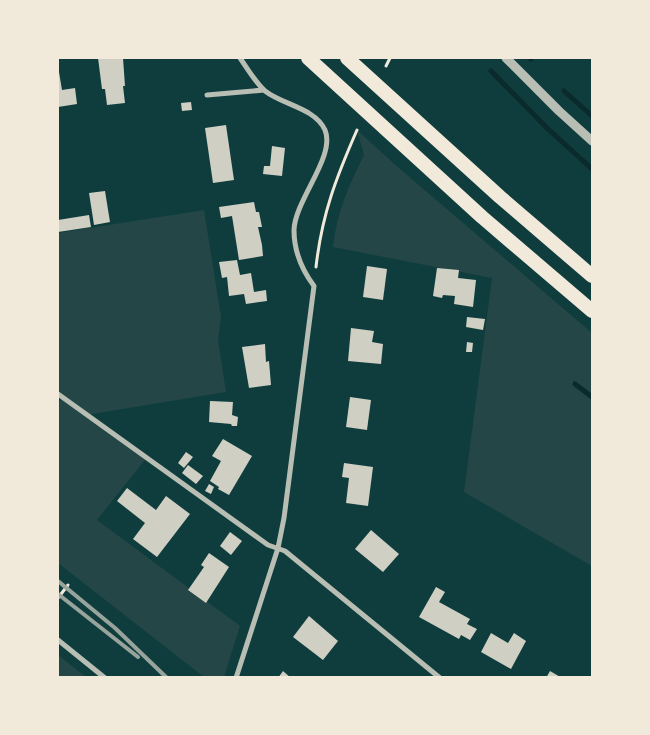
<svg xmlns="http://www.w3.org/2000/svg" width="650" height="735" viewBox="0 0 650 735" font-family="Manrope,sans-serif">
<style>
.green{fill:#244646}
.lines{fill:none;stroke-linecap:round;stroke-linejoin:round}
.stream{stroke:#0a2a2b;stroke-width:5}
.building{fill:#cfcfc3}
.path{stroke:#f1e9da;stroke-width:3}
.minor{stroke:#b8beb3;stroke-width:5}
.tertiary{stroke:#b8beb3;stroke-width:9}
.trunk{stroke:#f1e9da;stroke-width:14}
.rail{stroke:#97a49c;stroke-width:4}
</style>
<rect width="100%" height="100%" fill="#0f3d3e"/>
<g class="green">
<path d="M 357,130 L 400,169 L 592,333 L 592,566 L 464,492 L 492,278 L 333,247 C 337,212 348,187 364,155 Z"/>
<path d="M 204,210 L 221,317 L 218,340 L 226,392 L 86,415 L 147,457 L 97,520 L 240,626 L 224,677 L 204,677 L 58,563 L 58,403 L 62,398 L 58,394 L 58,233 Z"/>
<path d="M 58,655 L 86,677 L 58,677 Z"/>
</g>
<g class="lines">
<g class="stream">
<path d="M 530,58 L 531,59"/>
<path d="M 491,71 L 548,129 L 592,169"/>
<path d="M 564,91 L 592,116"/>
<path d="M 575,384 L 592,397"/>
</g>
</g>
<g class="building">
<path d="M 98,58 L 123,58 L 125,86 L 123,86 L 125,103 L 107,105 L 105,89 L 102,89 Z"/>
<path d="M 59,72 L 62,90 L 75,88 L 77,104 L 58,107 L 58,73 Z"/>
<path d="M 191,102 L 192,110 L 182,111 L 181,103 Z"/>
<path d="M 226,125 L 234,180 L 213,183 L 205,128 Z"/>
<path d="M 272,146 L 285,148 L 282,176 L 263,174 L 264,166 L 270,166 Z"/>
<path d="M 105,191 L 110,222 L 94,225 L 89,193 Z"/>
<path d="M 254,202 L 256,212 L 259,212 L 262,227 L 258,227 L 262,245 L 263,256 L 239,260 L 232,216 L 221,218 L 219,207 Z"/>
<path d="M 89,215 L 91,227 L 58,232 L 58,220 Z"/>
<path d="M 237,260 L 240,275 L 251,273 L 254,292 L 266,290 L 267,301 L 246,304 L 244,294 L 229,296 L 227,277 L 222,278 L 219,262 Z"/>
<path d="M 367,266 L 387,269 L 383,300 L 363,297 Z"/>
<path d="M 437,268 L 459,270 L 458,278 L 476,280 L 473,307 L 454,304 L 455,296 L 443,295 L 442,298 L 433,296 Z"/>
<path d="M 467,317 L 485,319 L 483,330 L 466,327 Z"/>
<path d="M 351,328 L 374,331 L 372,342 L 383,344 L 381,364 L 348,361 Z"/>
<path d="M 467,342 L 473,343 L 472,352 L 466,352 Z"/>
<path d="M 265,344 L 266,362 L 269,361 L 271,385 L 249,388 L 242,347 Z"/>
<path d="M 350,397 L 371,400 L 367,430 L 346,427 Z"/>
<path d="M 210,401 L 233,402 L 232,415 L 238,417 L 237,426 L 232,426 L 231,424 L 209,422 Z"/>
<path d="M 223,439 L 252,456 L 229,495 L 218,489 L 219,487 L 210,481 L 221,461 L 212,456 Z"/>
<path d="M 186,452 L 193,457 L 184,468 L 178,463 Z"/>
<path d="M 344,463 L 373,467 L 368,506 L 346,503 L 349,478 L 342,477 Z"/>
<path d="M 188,465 L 203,476 L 196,484 L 182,473 Z"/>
<path d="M 209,484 L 214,487 L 211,494 L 205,491 Z"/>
<path d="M 127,488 L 156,510 L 166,496 L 190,514 L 157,557 L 133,539 L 145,523 L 117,501 Z"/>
<path d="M 371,530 L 399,554 L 383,572 L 355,549 Z"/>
<path d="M 230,532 L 242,541 L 231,555 L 220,546 Z"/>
<path d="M 209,553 L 229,567 L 206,603 L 188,590 L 204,567 L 201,565 Z"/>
<path d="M 436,587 L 445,592 L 439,602 L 470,619 L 467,624 L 477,629 L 470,640 L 461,635 L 459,639 L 419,617 Z"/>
<path d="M 309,616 L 338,641 L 323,660 L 293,637 Z"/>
<path d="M 491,633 L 508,643 L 514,633 L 526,641 L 511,669 L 481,652 Z"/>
<path d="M 283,671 L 291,678 L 278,678 Z"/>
<path d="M 550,671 L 562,678 L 546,678 Z"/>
</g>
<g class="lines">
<g class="path">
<path d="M 386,66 L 390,58"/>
<path d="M 316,267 C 322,214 336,178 357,130"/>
<path d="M 58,598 L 68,585"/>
</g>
<g class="minor">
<path d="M 207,95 L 264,90"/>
<path d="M 58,394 L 268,545 L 285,551 L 440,678"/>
<path d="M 58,640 L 105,678"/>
<path d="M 236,678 L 278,548 L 284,518 L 314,286 C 302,270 294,250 294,230 C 295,200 336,156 325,130 C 315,108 283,105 265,91 C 255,82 247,68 240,58"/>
</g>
<path class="tertiary" d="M 506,58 L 559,111 L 592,141"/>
<g class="trunk">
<path d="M 308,58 L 482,217 L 592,311"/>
<path d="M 347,58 L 500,197 L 592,276"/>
</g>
<g class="rail">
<path d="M 58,581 L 115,628 L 167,678"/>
<path d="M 58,594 L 138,657"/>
</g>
</g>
<rect width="650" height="735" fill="none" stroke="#f1e9da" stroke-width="118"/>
</svg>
